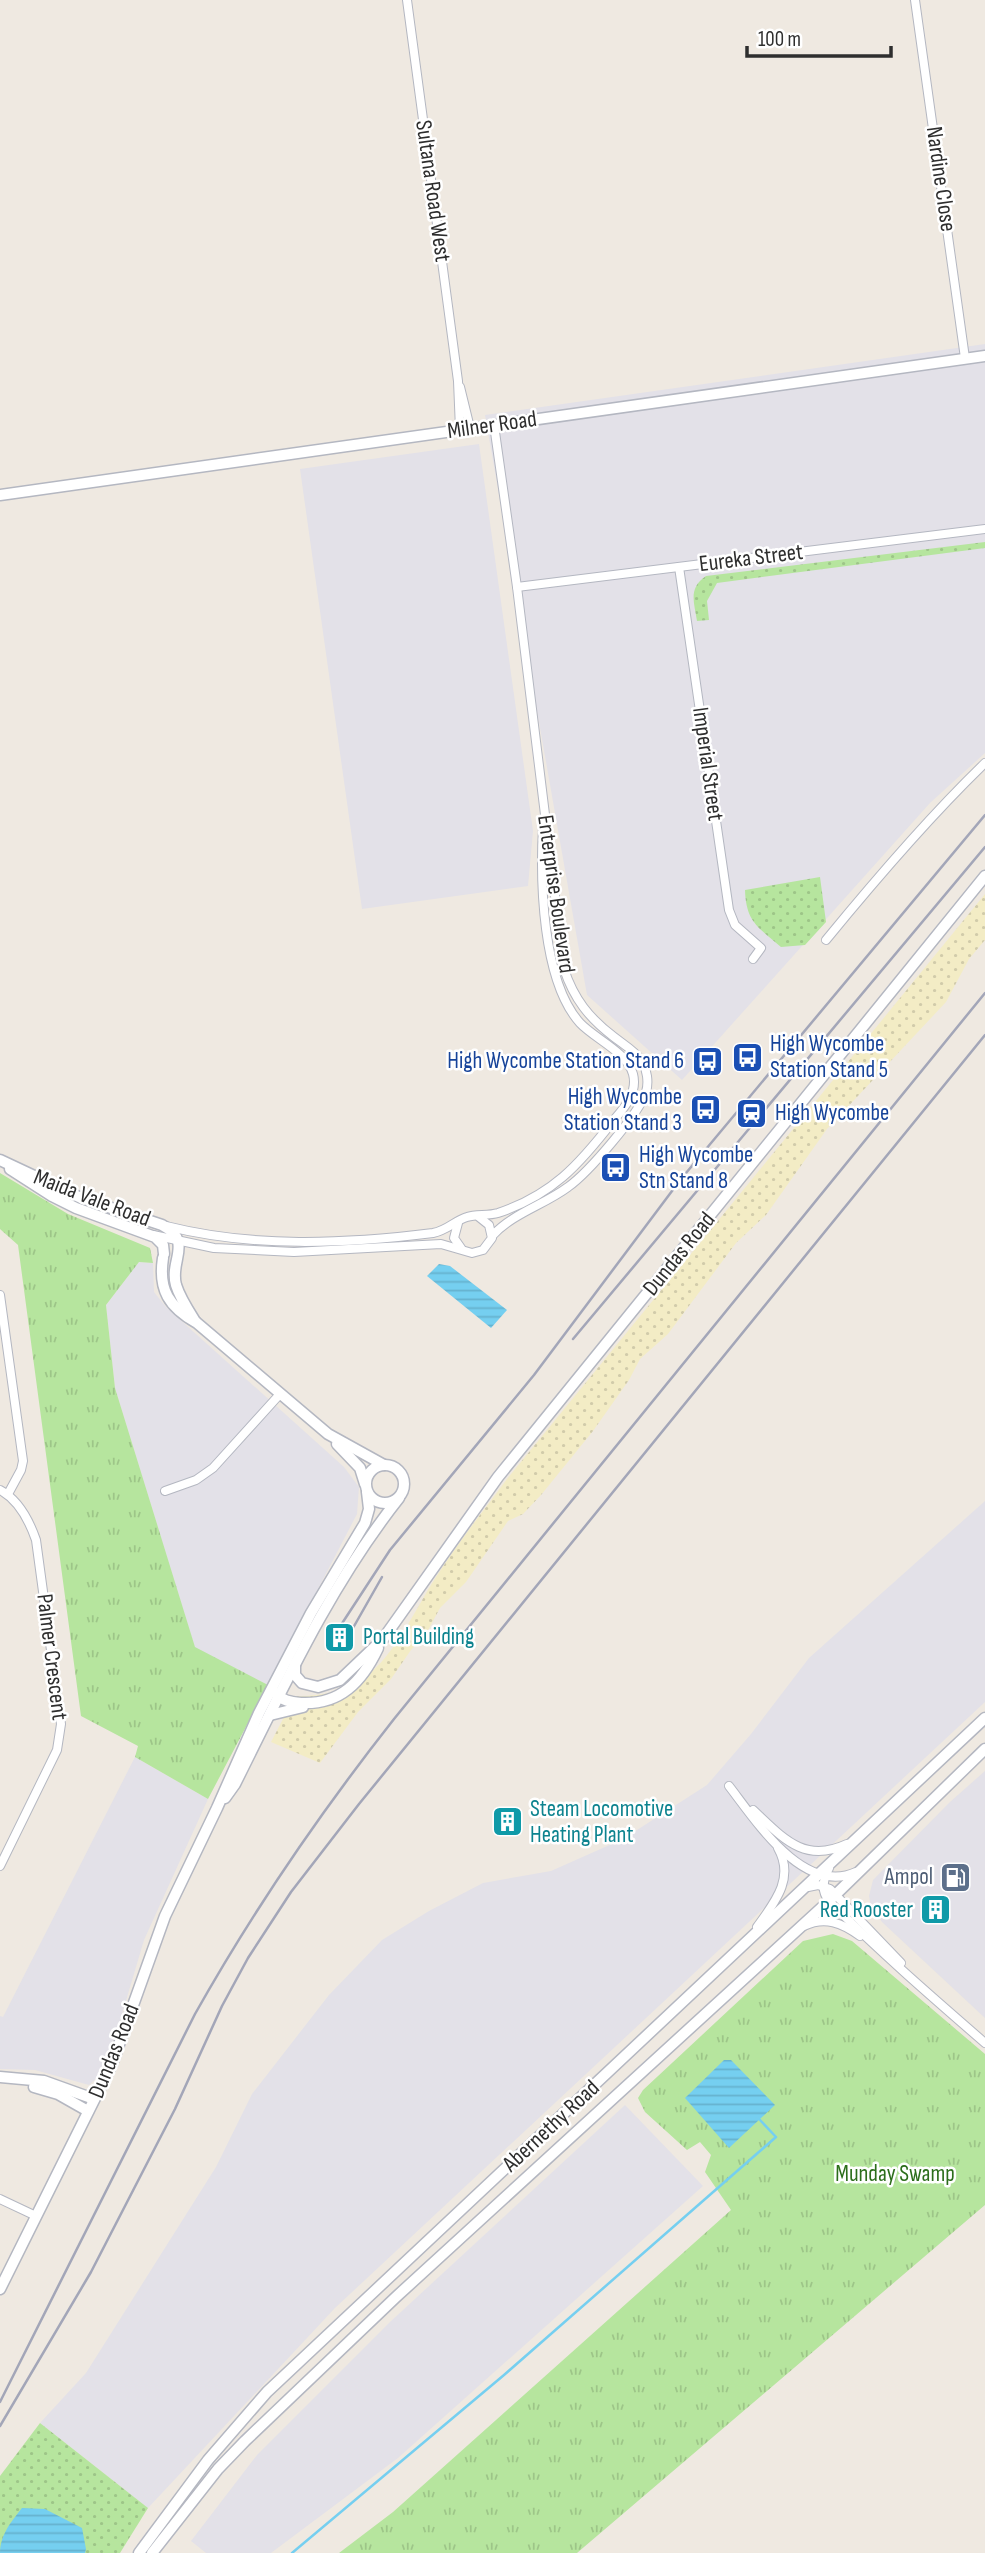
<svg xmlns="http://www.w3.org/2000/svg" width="985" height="2553" viewBox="0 0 985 2553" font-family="'Sofia Sans Condensed',sans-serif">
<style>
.industrial{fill:#e3e1e8}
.grass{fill:url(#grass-dots)}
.sand{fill:url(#sand-dots)}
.park{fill:url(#park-tufts)}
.water{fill:url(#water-rules)}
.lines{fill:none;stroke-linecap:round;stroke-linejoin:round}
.stream{stroke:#75cff0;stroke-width:2.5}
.street-casing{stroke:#b4b7c1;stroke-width:10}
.secondary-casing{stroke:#b4b7c1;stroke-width:13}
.street{stroke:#fff;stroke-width:8}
.secondary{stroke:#fff;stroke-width:10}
.rail{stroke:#a3a6b8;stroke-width:2.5}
.labels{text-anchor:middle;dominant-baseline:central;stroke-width:5;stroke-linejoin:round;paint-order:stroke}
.street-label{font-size:23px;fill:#2e2e2e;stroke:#fff}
.transit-label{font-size:23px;fill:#164399;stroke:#fff;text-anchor:start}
.culture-label{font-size:23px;fill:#0d838f;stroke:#fff;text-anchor:start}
.service-label{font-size:23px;fill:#4e5e75;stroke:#fff;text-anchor:end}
.park-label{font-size:23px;fill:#2c6e1b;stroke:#fff}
</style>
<defs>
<pattern id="grass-dots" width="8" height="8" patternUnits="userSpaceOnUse" patternTransform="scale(1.75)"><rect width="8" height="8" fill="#b6e59e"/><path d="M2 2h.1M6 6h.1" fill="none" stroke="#9dc588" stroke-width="1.8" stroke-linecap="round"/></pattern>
<pattern id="sand-dots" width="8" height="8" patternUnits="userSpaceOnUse" patternTransform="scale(1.75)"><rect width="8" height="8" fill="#f3ecc5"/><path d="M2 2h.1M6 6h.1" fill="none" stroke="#d1cbaa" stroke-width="1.8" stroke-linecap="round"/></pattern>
<pattern id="park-tufts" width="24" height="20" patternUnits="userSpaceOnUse" patternTransform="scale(1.75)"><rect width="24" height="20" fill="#b6e59e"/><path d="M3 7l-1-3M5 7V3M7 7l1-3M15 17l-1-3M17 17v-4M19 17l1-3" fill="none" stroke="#9dc588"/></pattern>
<pattern id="water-rules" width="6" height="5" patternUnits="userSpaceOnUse" patternTransform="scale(1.75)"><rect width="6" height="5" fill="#75cff0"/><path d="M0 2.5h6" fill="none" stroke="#66b2ce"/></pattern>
</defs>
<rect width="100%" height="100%" fill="#efe9e1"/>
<g class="industrial">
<path d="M 985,344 L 985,753 L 930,803 L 682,1080 L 587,995 L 485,415 Z"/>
<path d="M 479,444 L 533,831 L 528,886 L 362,909 L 300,469 Z"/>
<path d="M 139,1262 L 153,1263 L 154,1292 L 166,1307 L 344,1467 L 359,1487 L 357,1514 L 268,1685 L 195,1648 L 115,1388 L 106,1305 Z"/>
<path d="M 985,1501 L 985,1702 L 335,2308 L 148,2508 L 40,2423 L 86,2373 L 216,2167 L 252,2094 L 329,1995 L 382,1940 L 429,1911 L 483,1883 L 551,1871 L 623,1839 L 707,1785 L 751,1734 L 809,1658 Z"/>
<path d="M 135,1757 L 208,1799 L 144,1940 L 117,2031 L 98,2077 L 89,2085 L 35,2070 L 0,2069 L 0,2016 L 3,2017 Z"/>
<path d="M 985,1771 L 985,2018 L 882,1922 L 871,1907 L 869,1896 L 873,1880 L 950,1802 Z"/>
<path d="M 625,2105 L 703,2186 L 398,2458 L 271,2553 L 206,2553 L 191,2541 L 257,2455 L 390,2322 Z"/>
</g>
<g class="grass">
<path d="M 985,542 L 985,548 L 717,583 L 707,601 L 709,620 L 697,621 C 694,602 688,588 706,576 Z"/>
<path d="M 820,877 L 826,922 L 805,945 L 781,947 C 758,927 746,922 745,890 Z"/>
<path d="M 40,2423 L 148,2508 L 120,2553 L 0,2553 L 0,2476 Z"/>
</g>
<path class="sand" d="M 985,894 L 985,940 L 969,959 L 946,1002 L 827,1129 L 766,1215 L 736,1243 L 668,1334 L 640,1359 L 629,1380 L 593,1431 L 541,1495 L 523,1514 L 508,1521 L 466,1582 L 440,1608 L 426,1634 L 411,1650 L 391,1679 L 358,1712 L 320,1763 L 271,1742 L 295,1696 C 318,1697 342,1692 362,1679 C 396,1657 417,1604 440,1571 C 461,1539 484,1510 507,1479 Z"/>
<g class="park">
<path d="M 0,1173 L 68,1214 L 150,1248 L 153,1263 L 139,1262 L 106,1305 L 115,1388 L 195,1647 L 268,1685 L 208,1799 L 135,1757 L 138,1746 L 81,1716 L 18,1245 L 0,1229 Z"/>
<path d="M 833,1934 L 852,1941 L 985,2054 L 985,2205 L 577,2553 L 339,2553 L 393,2512 L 731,2210 L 705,2172 L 711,2155 L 700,2142 L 687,2150 L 645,2112 L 638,2098 L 643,2090 L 803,1941 Z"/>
</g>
<g class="water">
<path d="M 439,1264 L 450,1266 L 507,1310 L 491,1328 L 427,1276 Z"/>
<path d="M 724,2060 L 731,2060 L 775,2105 L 729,2148 L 685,2098 Z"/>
<path d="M 22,2508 L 45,2509 L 82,2528 L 86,2549 L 85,2553 L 0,2553 C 0,2535 11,2522 22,2508 Z"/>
</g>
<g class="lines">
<path class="stream" d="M 292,2553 L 504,2375 L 776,2137 L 760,2120"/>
<defs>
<g id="street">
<path d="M 407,0 L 458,381 L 460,429"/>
<path d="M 915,0 L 965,358"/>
<path d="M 460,387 L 470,428"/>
<path d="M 679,567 L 729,910 L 735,925 L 761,948 L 753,959"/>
<path d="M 517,587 L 985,529"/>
<path d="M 826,940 C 876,879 928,818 985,763"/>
<path d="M 458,1223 L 454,1238 L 461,1248"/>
<path d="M 166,1226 C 254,1248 344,1244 433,1233 C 448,1230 454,1221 467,1217 C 476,1214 488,1216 498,1213 C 552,1195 579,1165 613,1121 C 624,1108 638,1093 633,1074 C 627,1052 595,1039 580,1023 C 542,981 540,881 543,827"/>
<path d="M 153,1235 L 214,1248 L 294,1252 L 441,1244 L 472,1253 L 483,1250 L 492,1238 L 489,1225 L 479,1217"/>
<path d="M 492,1236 C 513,1213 544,1205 568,1187 C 588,1173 639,1114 646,1092 C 649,1082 647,1070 642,1061 C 635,1051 623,1044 614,1037 C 589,1018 574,999 564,969 L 517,587 L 494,425"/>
<path d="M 0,1295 L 23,1461 L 21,1470 L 8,1494"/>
<path d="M 0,1490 C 19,1500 29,1520 36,1540 L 61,1724 L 57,1750 L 0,1866"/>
<path d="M 165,1491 L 196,1480 L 213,1468 L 280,1394"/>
<path d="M 729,1786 C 756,1821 804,1896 856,1872"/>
<path d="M 753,1810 C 783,1838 804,1864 847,1844"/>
<path d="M 829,1868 C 823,1879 821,1891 829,1901 C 879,1951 932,1997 985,2043"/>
<path d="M 808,1887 L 818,1885 L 830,1889 L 901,1963"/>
<path d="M 804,1926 C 825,1916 842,1923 860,1936"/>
<path d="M 757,1927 C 775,1902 795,1878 778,1848"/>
<path d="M 0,2199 L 36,2216"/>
</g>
<g id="secondary">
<path d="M 0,495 L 985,356"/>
<path d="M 0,1160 L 81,1198 L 162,1225 C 194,1242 169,1260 176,1285 C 180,1298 188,1310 195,1321"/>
<path d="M 10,1169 L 52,1196 L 76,1208 L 155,1237 L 163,1245 L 164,1254"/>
<path d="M 163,1258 C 158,1290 169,1307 197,1323 L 328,1434 L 384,1465"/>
<path d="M 337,1444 L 360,1468 L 365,1484"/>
<circle cx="385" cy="1484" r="19"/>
<path d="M 295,1664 L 295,1675 L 302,1683 L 318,1687 L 340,1680 L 383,1639 L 498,1477 L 985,876"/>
<path d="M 275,1693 C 282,1701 291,1702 301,1703 C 340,1705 362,1682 378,1648"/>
<path d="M 270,1715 L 303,1707"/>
<path d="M 225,1798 L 235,1784 C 284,1686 330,1585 399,1498"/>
<path d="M 0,2077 L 44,2081 L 94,2099"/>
<path d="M 34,2087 L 58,2094 L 88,2111"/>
<path d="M 0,2289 L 112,2064 L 165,1916 L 217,1808 L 259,1713 L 311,1613 L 365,1523 L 369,1509 L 367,1492"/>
<path d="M 139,2553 L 208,2460 L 267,2392 L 985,1718"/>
<path d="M 152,2553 L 218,2469 L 245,2441 L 396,2297 L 829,1901 L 985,1749"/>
</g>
</defs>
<use href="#street" class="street-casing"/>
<use href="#secondary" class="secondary-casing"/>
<use href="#street" class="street"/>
<use href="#secondary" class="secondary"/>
<g class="rail">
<path d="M 573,1339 L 985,847"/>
<path d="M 339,1628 L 390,1550 L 534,1375 L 681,1179 L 985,815"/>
<path d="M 349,1635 L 382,1577"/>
<path d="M 0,2402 L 195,2014 C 254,1909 320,1813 394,1719 L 985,993"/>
<path d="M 0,2426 L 91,2272 L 175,2109 L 222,2006 L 248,1958 L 291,1892 L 359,1804 L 985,1035"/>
</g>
</g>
<defs>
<symbol id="bus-square" viewBox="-11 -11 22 22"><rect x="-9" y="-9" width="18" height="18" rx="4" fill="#1a4fb4" stroke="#fff"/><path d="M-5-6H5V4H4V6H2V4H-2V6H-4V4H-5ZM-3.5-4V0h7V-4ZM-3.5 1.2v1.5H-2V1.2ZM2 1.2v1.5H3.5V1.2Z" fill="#fff"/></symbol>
<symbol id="station-square" viewBox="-11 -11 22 22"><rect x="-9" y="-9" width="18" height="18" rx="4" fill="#1a4fb4" stroke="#fff"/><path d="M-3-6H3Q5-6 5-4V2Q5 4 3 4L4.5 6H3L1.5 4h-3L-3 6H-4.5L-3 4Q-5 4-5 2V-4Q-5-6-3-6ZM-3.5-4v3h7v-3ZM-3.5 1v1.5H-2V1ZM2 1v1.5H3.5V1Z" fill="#fff"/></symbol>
<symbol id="building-square" viewBox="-11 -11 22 22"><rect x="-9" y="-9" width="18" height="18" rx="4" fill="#0f9aa8" stroke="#fff"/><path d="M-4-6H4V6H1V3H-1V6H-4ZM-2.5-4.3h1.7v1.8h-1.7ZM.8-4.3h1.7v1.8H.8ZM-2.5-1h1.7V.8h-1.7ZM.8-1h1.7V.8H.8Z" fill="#fff"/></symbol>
<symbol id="fuel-square" viewBox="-11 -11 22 22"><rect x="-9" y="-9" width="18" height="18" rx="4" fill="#5c6f8a" stroke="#fff"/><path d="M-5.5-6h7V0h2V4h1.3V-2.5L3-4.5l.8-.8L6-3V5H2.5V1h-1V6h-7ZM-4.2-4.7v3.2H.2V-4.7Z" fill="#fff"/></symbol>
</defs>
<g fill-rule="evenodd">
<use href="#bus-square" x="730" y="1040" width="35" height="35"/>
<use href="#bus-square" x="690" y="1044" width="35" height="35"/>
<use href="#bus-square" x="688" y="1092" width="35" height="35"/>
<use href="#station-square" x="734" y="1096" width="35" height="35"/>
<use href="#bus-square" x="598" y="1150" width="35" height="35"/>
<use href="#building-square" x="322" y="1620" width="35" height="35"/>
<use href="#building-square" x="490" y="1804" width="35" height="35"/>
<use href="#fuel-square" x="938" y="1860" width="35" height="35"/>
<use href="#building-square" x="918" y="1892" width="35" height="35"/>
</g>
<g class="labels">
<g class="street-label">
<text transform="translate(941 179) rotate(82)">Nardine Close</text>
<text transform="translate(433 191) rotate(82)">Sultana Road West</text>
<text transform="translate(492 425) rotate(-8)">Milner Road</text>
<text transform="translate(751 558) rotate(-7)">Eureka Street</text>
<text transform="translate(708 764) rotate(82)">Imperial Street</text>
<text transform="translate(556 894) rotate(82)">Enterprise Boulevard</text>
<text transform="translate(92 1198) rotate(21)">Maida Vale Road</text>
<text transform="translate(679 1254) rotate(-51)">Dundas Road</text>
<text transform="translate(52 1657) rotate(83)">Palmer Crescent</text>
<text transform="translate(114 2051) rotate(-68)">Dundas Road</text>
<text transform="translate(551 2126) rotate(-43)">Abernethy Road</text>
</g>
<g class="transit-label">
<text x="770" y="1044">High Wycombe<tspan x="770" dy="26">Station Stand 5</tspan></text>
<text x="684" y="1061" text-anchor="end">High Wycombe Station Stand 6</text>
<text x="682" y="1097" text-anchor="end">High Wycombe<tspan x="682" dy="26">Station Stand 3</tspan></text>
<text x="775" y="1113">High Wycombe</text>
<text x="639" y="1155">High Wycombe<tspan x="639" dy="26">Stn Stand 8</tspan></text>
</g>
<g class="culture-label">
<text x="363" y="1637">Portal Building</text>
<text x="530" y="1809">Steam Locomotive<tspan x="530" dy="26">Heating Plant</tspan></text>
<text x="913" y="1910" text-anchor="end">Red Rooster</text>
</g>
<g class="service-label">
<text x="933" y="1877">Ampol</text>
</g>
<g class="park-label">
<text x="895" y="2174">Munday Swamp</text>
</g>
</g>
<path d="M747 46v10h144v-10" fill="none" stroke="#2e2e2e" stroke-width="3.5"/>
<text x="758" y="46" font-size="21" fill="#2e2e2e" stroke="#ffffff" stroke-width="5" paint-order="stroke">100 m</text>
</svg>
